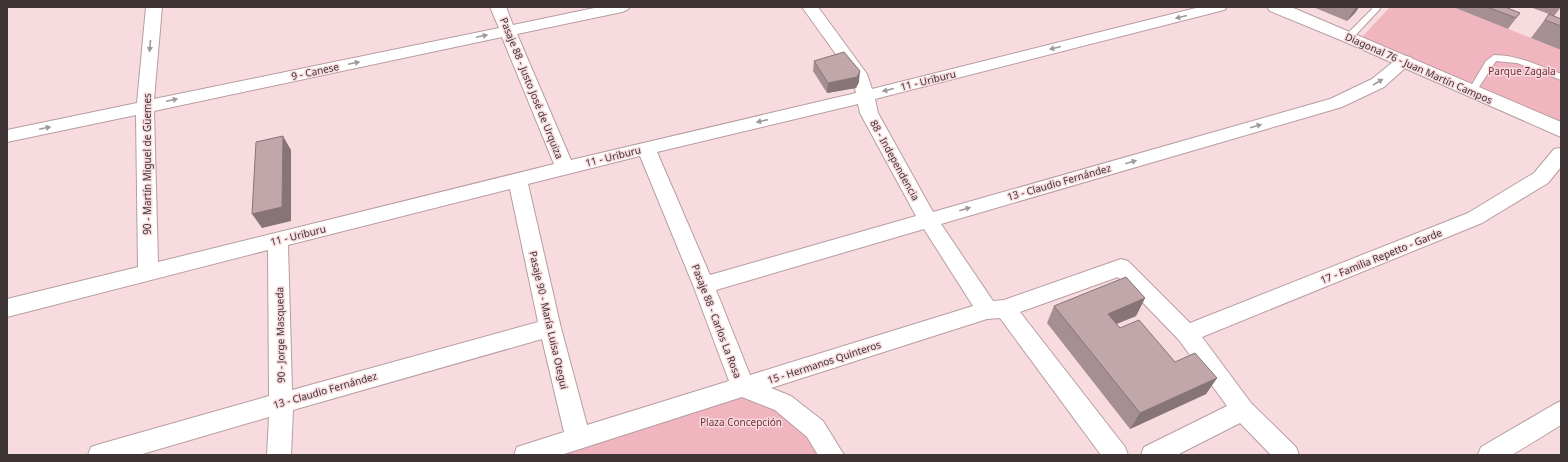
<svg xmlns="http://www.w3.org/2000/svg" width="1568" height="462" viewBox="0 0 1568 462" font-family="'Noto Sans',sans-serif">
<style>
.green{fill:#f1b5c0}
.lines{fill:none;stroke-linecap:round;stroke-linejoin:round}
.service-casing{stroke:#b79da1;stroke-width:2}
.minor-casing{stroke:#b79da1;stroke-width:2}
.secondary-casing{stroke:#b79da1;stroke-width:2}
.service{fill:#fff;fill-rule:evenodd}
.minor{fill:#fff;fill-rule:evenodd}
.secondary{fill:#fff;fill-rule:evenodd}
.wall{fill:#a68f92}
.shaded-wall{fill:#877477}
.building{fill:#c1a6aa;stroke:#877477}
.oneway{fill:#9e999a}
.labels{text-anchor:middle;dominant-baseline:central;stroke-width:3;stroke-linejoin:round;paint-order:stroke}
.street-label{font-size:10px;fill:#3e3335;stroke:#f7dbdf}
.park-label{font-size:10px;fill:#752e40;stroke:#f7dbdf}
</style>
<rect width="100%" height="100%" fill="#f7dbdf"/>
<g class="green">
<path d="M 1390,7 L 1453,7 L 1561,50 L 1561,125 L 1362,37 Z"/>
<path d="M 743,387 L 783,403 L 832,455 L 564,455 L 566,453 Z"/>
</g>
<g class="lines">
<defs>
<g id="service">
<path d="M 1371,7 L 1379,7 L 1380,9 L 1352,39 L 1346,39 L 1346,35 L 1372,9 Z"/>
<path d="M 1494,55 C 1518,55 1539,66 1561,74 L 1561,80 L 1517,63 L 1496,61 L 1475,93 L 1469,93 L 1468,91 L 1486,61 Z"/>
</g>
<g id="minor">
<path d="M 146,7 L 162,7 L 154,99 L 499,28 L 490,7 L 506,7 L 513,25 L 599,7 L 630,7 L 627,10 L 622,12 L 517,34 L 571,160 L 856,93 L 853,78 L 802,7 L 818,7 L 867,74 L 872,89 L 1200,7 L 1227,7 L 1224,10 L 875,99 L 878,113 L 933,212 L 1330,99 L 1372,79 L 1399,57 L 1405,56 L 1411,57 L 1413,61 L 1384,87 L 1342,107 L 941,224 L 993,301 L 1004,300 L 1121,259 L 1128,261 L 1190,323 L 1468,213 L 1534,173 L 1554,149 L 1561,148 L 1561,167 L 1548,183 L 1482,223 L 1202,337 L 1251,403 L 1296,447 L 1299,455 L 1271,455 L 1240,423 L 1177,455 L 1141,455 L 1144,447 L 1227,406 L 1179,340 L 1118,277 L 1020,312 L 1125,447 L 1128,455 L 1101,455 L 1000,318 L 987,319 L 771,388 L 791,396 L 823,421 L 844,455 L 818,455 L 807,437 L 775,410 L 742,397 L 561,455 L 514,455 L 517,447 L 564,432 L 542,339 L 293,410 L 291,455 L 267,455 L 269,417 L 139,455 L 88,455 L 91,447 L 100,444 L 269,396 L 268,250 L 7,317 L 7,299 L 138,267 L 136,115 L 7,142 L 7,130 L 137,103 ZM 502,37 L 554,164 L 158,262 L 154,111 ZM 858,104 L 860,113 L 916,216 L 710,275 L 657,152 ZM 640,156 L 693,285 L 729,381 L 587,425 L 561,328 L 528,184 ZM 510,189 L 538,322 L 292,390 L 288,245 ZM 924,229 L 973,306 L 750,375 L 716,290 Z"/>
<path d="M 1561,401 L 1561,425 L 1512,455 L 1478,455 L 1481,447 L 1553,405 Z"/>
</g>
<path id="secondary" d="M 1267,7 L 1291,7 L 1561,122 L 1561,137 L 1343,41 L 1270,11 Z"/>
</defs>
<use href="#service" class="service-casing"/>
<use href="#minor" class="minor-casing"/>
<use href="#secondary" class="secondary-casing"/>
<use href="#service" class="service"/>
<use href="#minor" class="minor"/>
<use href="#secondary" class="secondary"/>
</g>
<g class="wall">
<path d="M 1313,7 L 1359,7 L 1355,13 L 1347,21 Z"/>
<path d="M 1453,7 L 1505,7 L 1520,13 L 1508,29 Z"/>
<path d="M 1530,7 L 1561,7 L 1554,16 L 1561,19 L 1561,50 L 1531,38 L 1549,14 Z"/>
<path d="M 814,61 L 859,82 L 856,88 L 827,93 L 813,71 Z"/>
<path d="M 1145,298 L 1136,316 L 1116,324 L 1120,328 L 1175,362 L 1217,378 L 1206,394 L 1130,429 L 1047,323 L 1054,306 Z"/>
</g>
<g class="shaded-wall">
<path d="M 1356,7 L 1359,7 L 1355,13 L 1347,21 Z"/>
<path d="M 860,71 L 859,82 L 856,88 L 827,93 L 828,83 Z"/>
<path d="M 283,136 L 291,150 L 291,221 L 262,228 L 252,214 Z"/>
<path d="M 1145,298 L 1136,316 L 1099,331 L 1108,314 Z"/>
<path d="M 1217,378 L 1206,394 L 1130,429 L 1140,413 Z"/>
</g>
<g class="building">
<path d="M 1487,7 L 1505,7 L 1520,13 L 1516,18 Z"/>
<path d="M 1549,14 L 1561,19 L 1561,26 L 1545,20 Z"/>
<path d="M 844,52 L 860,71 L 857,77 L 828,83 L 814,61 Z"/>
<path d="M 283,136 L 282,207 L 252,214 L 256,142 Z"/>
<path d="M 1126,277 L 1145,298 L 1108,314 L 1120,328 L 1139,320 L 1175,362 L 1195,353 L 1217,378 L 1140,413 L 1054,306 Z"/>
</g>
<defs><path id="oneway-solid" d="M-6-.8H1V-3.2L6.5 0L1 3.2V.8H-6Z"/></defs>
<g class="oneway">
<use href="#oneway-solid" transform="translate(1181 17) rotate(166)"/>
<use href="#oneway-solid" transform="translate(482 36) rotate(-12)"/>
<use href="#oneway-solid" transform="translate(150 46) rotate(95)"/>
<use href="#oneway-solid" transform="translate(1055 48) rotate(166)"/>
<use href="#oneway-solid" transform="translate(354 63) rotate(-12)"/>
<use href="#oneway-solid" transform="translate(1378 82) rotate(-31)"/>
<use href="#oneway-solid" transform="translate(888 90) rotate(166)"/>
<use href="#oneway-solid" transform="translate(172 100) rotate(-12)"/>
<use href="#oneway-solid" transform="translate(762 121) rotate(167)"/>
<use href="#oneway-solid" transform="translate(1256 126) rotate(-16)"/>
<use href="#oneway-solid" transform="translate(45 128) rotate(-12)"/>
<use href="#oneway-solid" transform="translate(1131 162) rotate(-16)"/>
<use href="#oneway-solid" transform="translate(965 209) rotate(-16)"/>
</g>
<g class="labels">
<g class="street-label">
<text transform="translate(1419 68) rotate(24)">Diagonal 76 - Juan Martín Campos</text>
<text transform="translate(315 71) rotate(-12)">9 - Canese</text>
<text transform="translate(928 80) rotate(-14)">11 - Uriburu</text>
<text transform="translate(532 88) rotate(68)">Pasaje 88 - Justo José de Urquiza</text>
<text transform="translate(613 156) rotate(-14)">11 - Uriburu</text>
<text transform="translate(895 160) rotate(61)">88 - Independencia</text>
<text transform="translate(147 164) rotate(-90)">90 - Martín Miguel de Güemes</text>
<text transform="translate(1059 182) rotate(-16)">13 - Claudio Fernández</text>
<text transform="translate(298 235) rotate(-14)">11 - Uriburu</text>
<text transform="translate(1381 256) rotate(-22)">17 - Familia Repetto - Garde</text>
<text transform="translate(549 320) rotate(77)">Pasaje 90 - María Luisa Otegui</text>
<text transform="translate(717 321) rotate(69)">Pasaje 88 - Carlos La Rosa</text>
<text transform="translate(280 335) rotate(-91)">90 - Jorge Masqueda</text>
<text transform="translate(824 362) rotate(-18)">15 - Hermanos Quinteros</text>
<text transform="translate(325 390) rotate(-16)">13 - Claudio Fernández</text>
</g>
<g class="park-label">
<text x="1522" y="71">Parque Zagala</text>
<text x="741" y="422">Plaza Concepción</text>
</g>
</g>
<rect width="1568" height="462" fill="none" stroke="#3e3335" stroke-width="16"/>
</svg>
